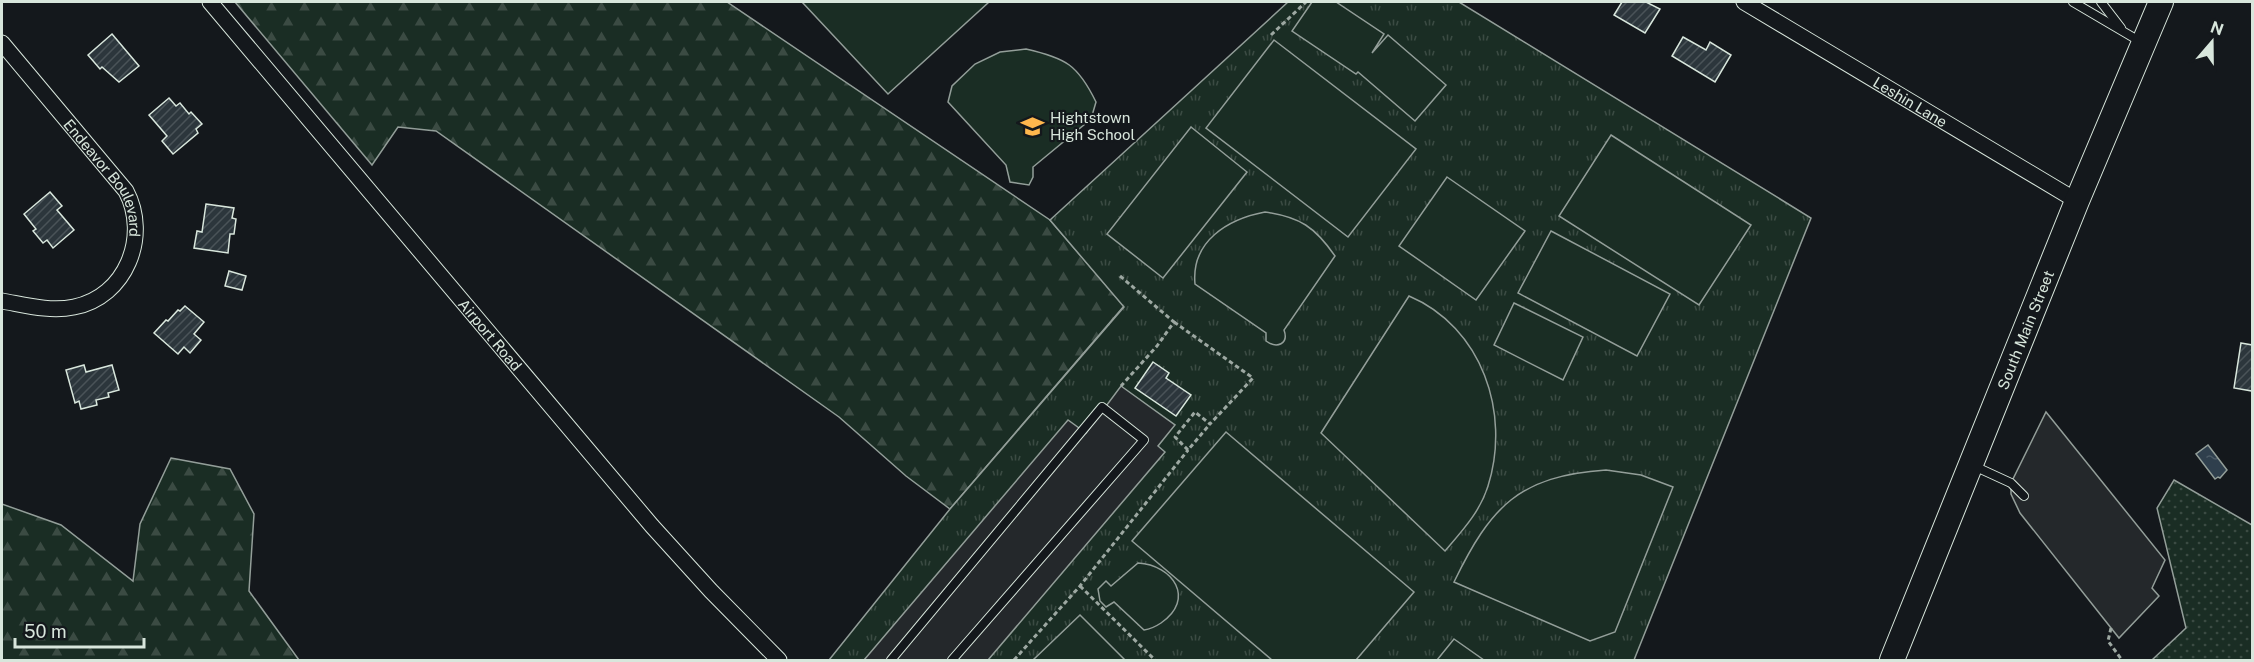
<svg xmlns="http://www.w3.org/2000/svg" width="2254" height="662" viewBox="0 0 2254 662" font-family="'Public Sans',sans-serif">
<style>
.grass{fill:url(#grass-dots);stroke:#939e99;stroke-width:1.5}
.forest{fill:url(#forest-firs);stroke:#939e99;stroke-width:1.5}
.park{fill:url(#park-tufts);stroke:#939e99;stroke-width:1.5}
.garden{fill:#1a2d24;stroke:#939e99;stroke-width:1.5}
.parking{fill:#24282b;stroke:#939e99;stroke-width:1.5}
.water{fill:url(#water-ripples);stroke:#939e99;stroke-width:1.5}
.building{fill:url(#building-hatch);stroke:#d8e6dc;stroke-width:1.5}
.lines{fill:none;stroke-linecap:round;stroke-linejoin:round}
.lane-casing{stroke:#d8e6dc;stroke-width:10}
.street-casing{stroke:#d8e6dc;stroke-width:17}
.primary-casing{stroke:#d8e6dc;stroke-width:26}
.path{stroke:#9da8a2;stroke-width:3;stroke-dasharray:4.5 3;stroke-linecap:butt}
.lane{stroke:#14181c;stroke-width:8}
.street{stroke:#14181c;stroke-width:15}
.primary{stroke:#14181c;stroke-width:24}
.labels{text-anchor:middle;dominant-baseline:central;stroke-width:4.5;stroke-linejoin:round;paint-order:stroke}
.street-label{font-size:15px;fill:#d8e6dc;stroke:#14181c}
.poi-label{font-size:15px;fill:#d8e6dc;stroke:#14181c;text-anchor:start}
</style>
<defs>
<pattern id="grass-dots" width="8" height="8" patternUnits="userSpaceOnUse" patternTransform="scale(1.5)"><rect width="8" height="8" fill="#1a2d24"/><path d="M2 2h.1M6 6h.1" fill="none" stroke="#3b4b43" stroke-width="1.8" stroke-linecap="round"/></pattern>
<pattern id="forest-firs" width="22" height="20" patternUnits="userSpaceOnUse" patternTransform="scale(1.5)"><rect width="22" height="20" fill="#1a2d24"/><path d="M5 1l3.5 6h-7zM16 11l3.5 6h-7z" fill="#3b4b43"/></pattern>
<pattern id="park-tufts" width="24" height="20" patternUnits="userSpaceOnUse" patternTransform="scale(1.5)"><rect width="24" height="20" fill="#1a2d24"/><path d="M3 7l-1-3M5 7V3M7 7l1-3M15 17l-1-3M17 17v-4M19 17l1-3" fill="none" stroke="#3b4b43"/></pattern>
<pattern id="water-ripples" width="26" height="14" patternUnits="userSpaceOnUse" patternTransform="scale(1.5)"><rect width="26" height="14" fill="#2f3f4d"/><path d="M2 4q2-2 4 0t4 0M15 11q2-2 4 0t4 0" fill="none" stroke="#4c5b66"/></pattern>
<pattern id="building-hatch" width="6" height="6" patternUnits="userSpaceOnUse" patternTransform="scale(1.5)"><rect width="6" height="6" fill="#2c363c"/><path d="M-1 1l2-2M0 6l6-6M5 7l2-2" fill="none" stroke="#4a5358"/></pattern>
</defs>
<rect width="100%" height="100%" fill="#14181c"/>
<path class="grass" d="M 2174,480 L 2252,525 L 2252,660 L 2152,660 L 2186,628 L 2157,508 Z"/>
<g class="forest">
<path d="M 235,2 L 727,2 L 1050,220 L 1124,306 L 950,509 L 906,476 L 839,417 L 436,131 L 398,127 L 372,165 Z"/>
<path d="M 171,458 L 230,469 L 254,514 L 249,591 L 299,660 L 2,660 L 2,504 L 61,525 L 133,581 L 140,524 Z"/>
</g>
<path class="park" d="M 1288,2 L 1459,2 L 1811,218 L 1634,660 L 829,660 L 950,509 L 1124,307 L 1050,220 Z"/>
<g class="garden">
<path d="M 802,2 L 989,2 L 888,94 Z"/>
<path d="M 1312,2 L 1336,2 L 1384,34 L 1372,53 L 1388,35 L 1446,85 L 1415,121 L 1358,72 L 1356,74 L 1292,31 Z"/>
<path d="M 1274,40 L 1416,149 L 1348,237 L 1206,128 Z"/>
<path d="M 1026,49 C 1066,58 1078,65 1096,102 L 1091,119 L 1033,167 L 1033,177 L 1029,185 L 1010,182 L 1006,165 L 948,102 L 952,86 L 975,64 L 1000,52 Z"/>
<path d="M 1191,127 L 1247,172 L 1163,278 L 1107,234 Z"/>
<path d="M 1611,135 L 1751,225 L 1699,305 L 1559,216 Z"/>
<path d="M 1447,177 L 1525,231 L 1476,300 L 1399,246 Z"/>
<path d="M 1265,212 C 1300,217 1315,227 1335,256 L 1284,330 C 1289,344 1277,349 1266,341 L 1266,333 L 1195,284 C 1191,241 1228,219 1265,212 Z"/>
<path d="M 1551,231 L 1670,294 L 1637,356 L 1518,293 Z"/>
<path d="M 1409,296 C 1482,327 1511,413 1488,486 C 1480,512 1462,531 1445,551 L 1321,433 Z"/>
<path d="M 1514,303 L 1583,337 L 1563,380 L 1494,345 Z"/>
<path d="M 1226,432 L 1414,592 L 1356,660 L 1272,660 L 1132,541 Z"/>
<path d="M 1606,470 L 1641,475 L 1673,487 L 1615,632 L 1590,641 L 1454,582 C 1491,506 1519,476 1606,470 Z"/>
<path d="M 1138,563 C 1173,565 1196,599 1161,623 C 1155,627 1151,629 1144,630 L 1114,602 L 1106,607 L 1100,601 L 1098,589 L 1106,581 L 1111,586 Z"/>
<path d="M 1080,615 L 1125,660 L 1033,660 Z"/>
<path d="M 1454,639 L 1484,660 L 1485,660 L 1437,660 Z"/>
</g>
<g class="parking">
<path d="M 1121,386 L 1175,425 L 1158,446 L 1165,452 L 988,660 L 864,660 L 1068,420 L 1086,433 Z"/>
<path d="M 2046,412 L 2165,560 L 2152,588 L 2159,596 L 2119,638 L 2020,513 L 2011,494 L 2011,483 Z"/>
</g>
<path class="water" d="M 2208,445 L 2227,470 L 2220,478 L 2218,477 L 2215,479 L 2196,454 Z"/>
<g class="building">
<path d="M 1622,2 L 1646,2 L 1660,9 L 1645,33 L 1614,15 Z"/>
<path d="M 112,34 L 139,66 L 119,82 L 102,67 L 100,69 L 88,55 Z"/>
<path d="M 1683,37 L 1706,50 L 1710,42 L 1731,55 L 1715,82 L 1672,56 Z"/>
<path d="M 169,98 L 176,106 L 180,103 L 189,114 L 191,112 L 202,124 L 196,129 L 198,133 L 173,154 L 162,141 L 167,136 L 149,115 Z"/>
<path d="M 50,192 L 62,206 L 57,210 L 74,230 L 53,248 L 47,240 L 43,243 L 33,231 L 36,229 L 24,214 Z"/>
<path d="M 206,204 L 234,208 L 232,218 L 236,219 L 234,234 L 230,234 L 228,253 L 194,248 L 197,231 L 202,232 Z"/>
<path d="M 229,271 L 246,276 L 242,290 L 225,286 Z"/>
<path d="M 185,306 L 204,322 L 194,334 L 201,340 L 190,353 L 184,347 L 178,354 L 154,333 L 166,320 L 168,321 L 178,310 L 180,311 Z"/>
<path d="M 2241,343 L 2252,345 L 2252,391 L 2234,388 Z"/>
<path d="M 1153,362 L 1169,373 L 1166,378 L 1191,395 L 1176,416 L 1135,388 Z"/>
<path d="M 84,365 L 86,372 L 112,365 L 119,390 L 108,393 L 109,397 L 96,400 L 97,405 L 81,409 L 79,401 L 75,403 L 66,370 Z"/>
</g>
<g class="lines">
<defs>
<g id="lane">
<path d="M 2073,2 L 2141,42"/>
<path d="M 2101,2 L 2121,28"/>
<path d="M 1974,466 L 2011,483 L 2024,496"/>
<path d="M 891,660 L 1102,407 L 1144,440 L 952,660"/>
</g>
<g id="street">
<path id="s1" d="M 210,2 L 652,526 L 711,591 L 779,660"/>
<path id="s2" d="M 1744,2 L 2077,201"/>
<path id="s3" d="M 2,43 L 126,191 C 150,236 126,297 74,307 C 50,312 25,305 2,301"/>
</g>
<g id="primary">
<path id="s4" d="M 1892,660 L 2077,201 L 2161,2"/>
</g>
</defs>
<use href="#lane" class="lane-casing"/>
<use href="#street" class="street-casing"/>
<use href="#primary" class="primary-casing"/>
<g class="path">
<path d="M 1271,35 L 1306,2"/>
<path d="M 1120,276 L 1174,322 L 1157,346 L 1121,386"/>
<path d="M 1174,322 L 1253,378 L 1210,424 L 1195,412 L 1175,437 L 1188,450 L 1210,424"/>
<path d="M 1080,586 L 1155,660"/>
<path d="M 2111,628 L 2108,641 L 2122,660"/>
<path d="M 1014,660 L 1080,586 L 1188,450"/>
</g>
<use href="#lane" class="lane"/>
<use href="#street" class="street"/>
<use href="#primary" class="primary"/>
</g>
<defs>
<symbol id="school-bare" viewBox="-9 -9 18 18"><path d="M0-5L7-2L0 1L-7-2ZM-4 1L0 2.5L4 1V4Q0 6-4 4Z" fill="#ffb74d" stroke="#14181c" stroke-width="2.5" paint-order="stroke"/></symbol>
</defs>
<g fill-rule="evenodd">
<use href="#school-bare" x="1016" y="110" width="33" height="33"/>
</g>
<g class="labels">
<g class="street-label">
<text stroke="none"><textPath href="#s2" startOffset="194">Leshin Lane</textPath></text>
<text stroke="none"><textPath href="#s3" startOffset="171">Endeavor Boulevard</textPath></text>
<text stroke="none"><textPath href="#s4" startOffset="356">South Main Street</textPath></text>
<text stroke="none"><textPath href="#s1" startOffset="435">Airport Road</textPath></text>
</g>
<g class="poi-label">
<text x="1050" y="117">Hightstown<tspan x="1050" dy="17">High School</tspan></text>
</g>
</g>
<rect width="2254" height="662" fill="none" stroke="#d8e6dc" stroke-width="6"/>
<g transform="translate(2212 42) rotate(20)" stroke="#14181c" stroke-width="4.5" paint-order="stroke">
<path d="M0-4.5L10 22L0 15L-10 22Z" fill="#d8e6dc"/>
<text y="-9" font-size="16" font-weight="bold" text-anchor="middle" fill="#d8e6dc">N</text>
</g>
<path d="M15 638v9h129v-9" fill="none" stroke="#d8e6dc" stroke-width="3"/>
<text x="24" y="638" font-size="18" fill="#d8e6dc" stroke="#14181c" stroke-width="4.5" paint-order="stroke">50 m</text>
</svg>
